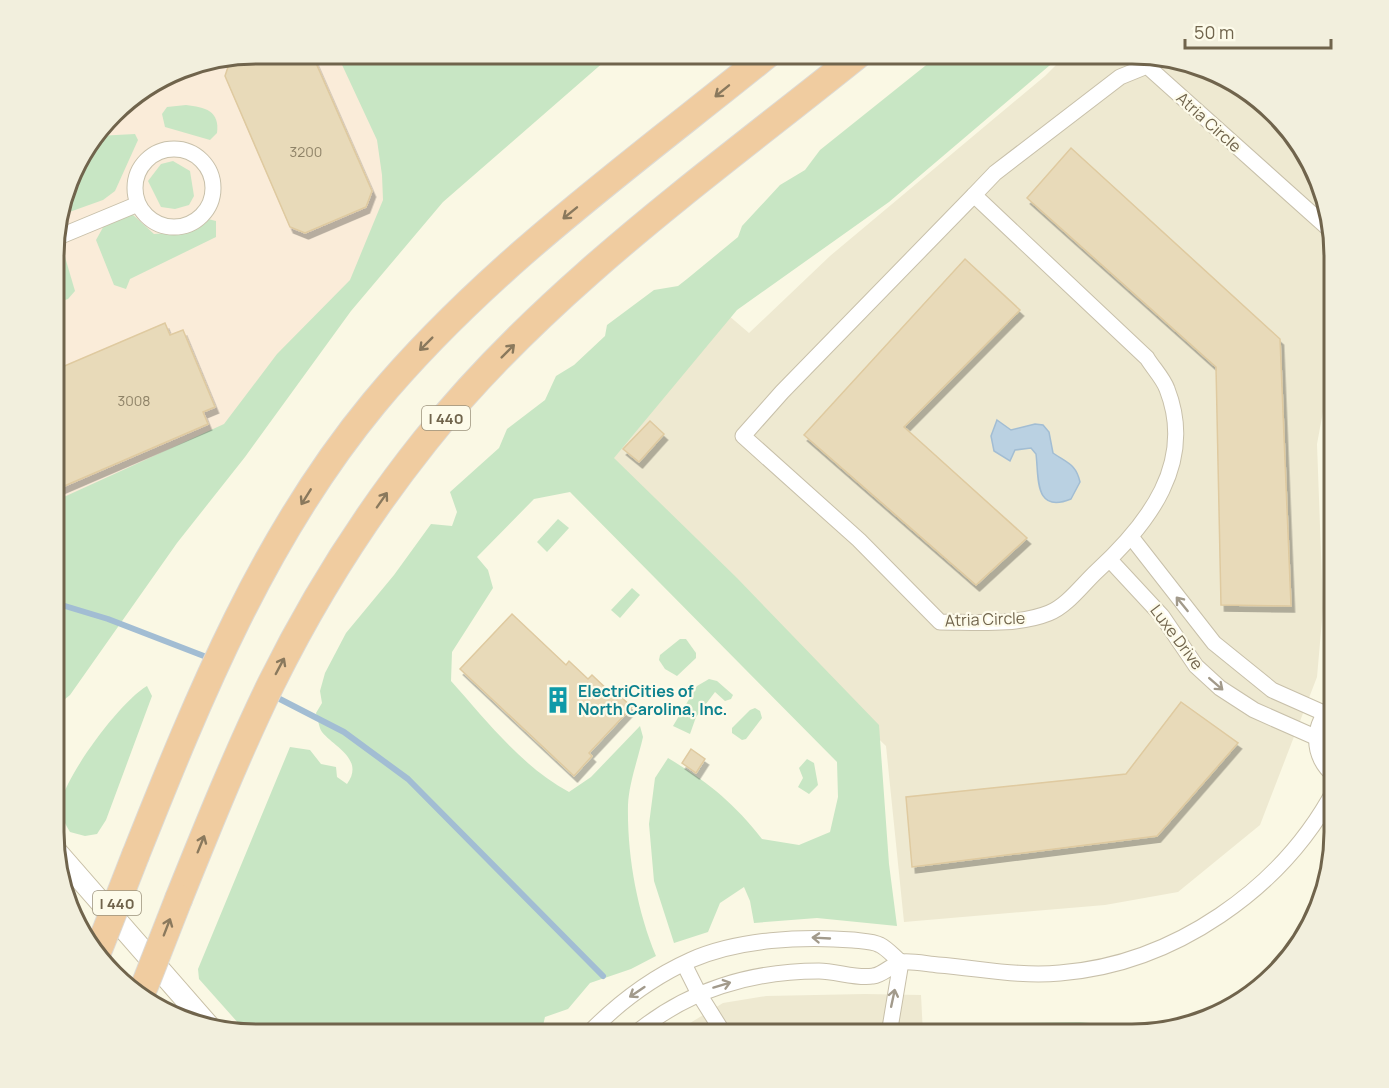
<svg xmlns="http://www.w3.org/2000/svg" width="1389" height="1088" viewBox="0 0 1389 1088" font-family="Manrope,sans-serif">
<style>
.residential{fill:#eee9d1}
.commercial{fill:#faecd9}
.green{fill:#c8e6c4}
.water{fill:#bad1e2;stroke:#a2bdd3;stroke-width:1.5}
.lines{fill:none;stroke-linecap:round;stroke-linejoin:round}
.stream{stroke:#a2bdd3;stroke-width:6}
.building{fill:#e8dab9;stroke:#dfcaa0;stroke-width:1.5;filter:url(#shadow)}
.street-casing{stroke:#c8c0aa;stroke-width:17}
.secondary-casing{stroke:#c8bfa5;stroke-width:23}
.highway-casing{stroke:#dddad4;stroke-width:29}
.street{stroke:#fff;stroke-width:15}
.secondary{stroke:#fff;stroke-width:21}
.highway{stroke:#f0cca0;stroke-width:27}
.highway-bridge-casing{stroke:#dddad4;stroke-width:29;stroke-linecap:butt}
.highway-bridge{stroke:#f0cca0;stroke-width:27}
.oneway{stroke:#8a795d}
.oneway2{stroke:#a29a8b}
.labels{text-anchor:middle;dominant-baseline:central;stroke-width:4.5;stroke-linejoin:round;paint-order:stroke}
.number-label{font-size:14px;fill:#8e8267}
.shield{fill:#fdfbea;stroke:#9a917b;stroke-width:1.5}
.shield-label{font-size:15px;font-weight:bold;fill:#70644c}
.street-label{font-size:16px;fill:#70644c;stroke:#fdfbea}
.culture-label{font-size:16px;font-weight:bold;fill:#0d838f;stroke:#fdfbea;text-anchor:start}
.rim{fill:none;stroke:#70644c;stroke-width:3}
</style>
<defs>
<filter id="shadow"><feDropShadow dx="3.5" dy="6" stdDeviation="0" flood-color="#0004"/></filter>
</defs>
<rect width="100%" height="100%" fill="#faf8e4"/>
<g class="residential">
<path d="M 1067,54 L 1146,54 L 1210,69 L 1254,96 L 1275,116 L 1319,179 L 1335,256 L 1335,347 L 1317,444 L 1323,608 L 1317,677 L 1260,825 L 1178,892 L 1105,905 L 904,922 L 886,746 L 587,459 L 721,309 L 749,333 L 830,256 L 1045,76 Z"/>
<path d="M 865,994 L 921,995 L 923,1034 L 672,1034 L 723,1003 L 766,996 Z"/>
</g>
<path class="commercial" d="M 256,54 L 417,54 L 499,99 L 266,417 L 55,506 L 56,230 L 81,155 L 123,104 L 191,65 Z"/>
<g class="green">
<path d="M 337,54 L 613,54 L 443,202 L 351,311 L 245,457 L 177,543 L 70,695 L 55,707 L 55,501 L 224,424 L 277,354 L 350,280 L 383,200 L 382,175 L 377,140 Z"/>
<path d="M 940,54 L 1063,54 L 889,202 L 737,310 L 614,458 L 737,578 L 879,725 L 889,864 L 897,926 L 817,918 L 754,923 L 750,901 L 744,887 L 720,903 L 708,932 L 674,943 L 654,881 L 649,824 L 655,778 L 668,758 C 708,782 733,802 762,839 L 799,845 L 830,832 L 838,797 L 837,762 L 570,492 L 534,499 L 477,557 L 488,570 L 493,588 L 452,652 L 451,681 C 486,720 522,767 569,792 L 591,777 L 640,726 L 643,737 C 638,759 629,783 628,805 C 627,855 637,910 656,956 L 631,969 L 590,983 L 568,1009 L 545,1017 L 541,1034 L 248,1034 L 199,979 L 198,969 L 290,747 L 310,750 L 321,764 L 336,767 L 337,777 L 347,784 C 365,759 334,747 322,732 C 319,728 318,719 316,713 L 322,703 L 320,691 L 325,673 L 346,633 L 394,575 L 431,524 L 452,526 L 457,512 L 450,492 L 499,448 L 507,429 L 545,400 L 556,376 L 574,365 L 605,336 L 607,325 L 654,290 L 678,286 L 687,279 L 738,237 L 742,226 L 780,185 L 805,170 L 820,150 Z"/>
<path d="M 186,105 C 205,107 220,111 217,133 L 210,140 L 165,127 L 162,114 L 167,107 Z"/>
<path d="M 135,134 L 138,140 L 115,191 L 103,200 L 61,215 L 81,155 L 97,136 Z"/>
<path d="M 173,161 L 190,171 L 194,196 L 189,205 L 175,209 L 161,207 L 148,181 L 161,164 Z"/>
<path d="M 132,214 L 154,234 L 181,232 L 208,219 L 216,221 L 216,237 L 130,279 L 126,289 L 114,285 L 96,240 L 106,222 Z"/>
<path d="M 56,257 L 65,257 L 75,291 L 68,299 L 56,303 Z"/>
<path d="M 558,519 L 569,528 L 547,552 L 537,542 Z"/>
<path d="M 632,588 L 640,595 L 620,618 L 611,610 Z"/>
<path d="M 680,639 L 686,639 L 696,653 L 696,658 L 677,676 L 665,669 L 659,660 L 660,655 Z"/>
<path d="M 709,679 L 717,681 L 733,695 L 731,699 L 725,701 L 715,692 L 696,717 L 690,734 L 673,726 L 697,686 Z"/>
<path d="M 147,686 L 152,696 L 106,820 L 97,834 L 85,836 L 70,832 C 65,823 58,811 61,801 C 70,770 120,702 147,686 Z"/>
<path d="M 755,708 L 760,711 L 762,718 L 746,739 L 742,740 L 732,733 L 732,728 L 750,710 Z"/>
<path d="M 807,759 L 814,763 L 818,785 L 809,794 L 798,787 L 803,778 L 799,768 Z"/>
<path d="M 1080,1022 L 1128,1027 L 1171,1026 L 1133,1034 L 913,1034 L 916,1028 L 941,1024 Z"/>
</g>
<path class="water" d="M 997,420 L 1011,430 L 1035,424 L 1043,425 L 1049,432 L 1053,453 C 1067,463 1076,464 1080,482 L 1071,499 C 1034,514 1039,478 1036,454 L 1031,448 L 1015,450 L 1010,461 L 994,451 L 991,436 Z"/>
<g class="lines">
<g class="stream">
<path d="M 55,603 L 108,619 L 209,658"/>
<path d="M 272,695 L 344,732 L 408,779 L 603,976"/>
</g>
</g>
<g class="building">
<path d="M 256,54 L 312,54 L 372,191 L 366,207 L 305,233 L 290,227 L 225,76 L 231,58 Z"/>
<path d="M 1071,148 L 1280,339 L 1291,606 L 1221,605 L 1216,367 L 1027,198 Z"/>
<path d="M 965,259 L 1020,310 L 904,427 L 1027,538 L 976,585 L 804,435 Z"/>
<path d="M 165,323 L 170,335 L 183,330 L 215,407 L 203,412 L 208,424 L 55,490 L 55,370 Z"/>
<path d="M 650,421 L 664,434 L 639,462 L 623,449 Z"/>
<path d="M 512,614 L 566,665 L 569,661 L 588,679 L 592,675 L 610,692 L 612,689 L 632,707 L 589,753 L 592,756 L 574,776 L 460,669 Z"/>
<path d="M 1181,702 L 1238,743 L 1157,836 L 912,867 L 906,797 L 1126,774 Z"/>
<path d="M 691,749 L 705,759 L 696,773 L 682,763 Z"/>
</g>
<g class="lines">
<defs>
<g id="street">
<circle cx="174" cy="188" r="39"/>
<path d="M 974,195 L 1147,358 C 1153,368 1163,378 1167,389 C 1196,463 1148,524 1097,571 C 1082,585 1067,606 1049,613 C 1017,626 974,622 940,622 L 859,540 L 743,436 L 782,392 Z"/>
<path d="M 974,195 L 995,173 L 1120,77 L 1147,66 L 1330,230"/>
<path d="M 56,238 L 138,204"/>
<path d="M 1132,538 L 1214,643 L 1272,690 L 1326,714"/>
<path d="M 1110,560 L 1162,616 L 1196,666 L 1220,688 L 1254,710 L 1315,737"/>
<path d="M 1335,776 C 1311,758 1310,722 1335,704"/>
<path d="M 684,964 L 699,994 L 724,1034"/>
<path d="M 588,1034 C 617,1004 653,977 691,960 C 739,939 802,936 853,940 C 861,941 873,941 880,945 C 888,949 894,957 901,962"/>
<path d="M 635,1034 C 687,990 752,971 819,971 C 836,971 857,979 873,976 C 883,975 892,964 902,962 C 913,961 927,964 938,965 C 979,968 1019,977 1060,973 C 1174,964 1282,889 1335,789"/>
<path d="M 889,1034 L 901,962"/>
</g>
<path id="secondary" d="M 56,851 L 208,1025"/>
<g id="highway">
<path d="M 136,854 C 199,696 264,536 374,403 C 486,268 632,164 768,54"/>
<path d="M 179,898 C 208,826 237,754 271,684 C 313,599 366,515 425,441 C 545,290 710,174 859,54"/>
</g>
</defs>
<use href="#street" class="street-casing"/>
<use href="#secondary" class="secondary-casing"/>
<use href="#highway" class="highway-casing"/>
<use href="#street" class="street"/>
<use href="#secondary" class="secondary"/>
<use href="#highway" class="highway"/>
<defs>
<g id="highway-bridge">
<path d="M 98,951 L 136,854"/>
<path d="M 141,995 L 179,898"/>
</g>
</defs>
<use href="#highway-bridge" class="highway-bridge-casing"/>
<use href="#highway-bridge" class="highway-bridge"/>
</g>
<defs><path id="oneway-shaft" d="M-6 0H5M1.5-3L5.5 0L1.5 3" fill="none" stroke-width="1.6" stroke-linecap="round" stroke-linejoin="round" transform="scale(1.5)"/></defs>
<g class="oneway">
<use href="#oneway-shaft" transform="translate(722 91) rotate(141)"/>
<use href="#oneway-shaft" transform="translate(570 213) rotate(141)"/>
<use href="#oneway-shaft" transform="translate(426 344) rotate(135)"/>
<use href="#oneway-shaft" transform="translate(508 351) rotate(-45)"/>
<use href="#oneway-shaft" transform="translate(306 497) rotate(122)"/>
<use href="#oneway-shaft" transform="translate(382 500) rotate(-55)"/>
<use href="#oneway-shaft" transform="translate(280 666) rotate(-62)"/>
<use href="#oneway-shaft" transform="translate(201 844) rotate(-68)"/>
<use href="#oneway-shaft" transform="translate(167 927) rotate(-69)"/>
</g>
<g class="oneway2">
<use href="#oneway-shaft" transform="translate(1182 604) rotate(-129)"/>
<use href="#oneway-shaft" transform="translate(1216 684) rotate(41)"/>
<use href="#oneway-shaft" transform="translate(821 938) rotate(-177)"/>
<use href="#oneway-shaft" transform="translate(722 985) rotate(-17)"/>
<use href="#oneway-shaft" transform="translate(637 992) rotate(146)"/>
<use href="#oneway-shaft" transform="translate(893 998) rotate(-78)"/>
</g>
<defs>
<symbol id="building-bare" viewBox="-9 -9 18 18"><path d="M-4-6H4V6H1V3H-1V6H-4ZM-2.5-4.3h1.7v1.8h-1.7ZM.8-4.3h1.7v1.8H.8ZM-2.5-1h1.7V.8h-1.7ZM.8-1h1.7V.8H.8Z" fill="#0f9aa8" stroke="#fdfbea" stroke-width="2.5" paint-order="stroke"/></symbol>
</defs>
<g fill-rule="evenodd">
<use href="#building-bare" x="539" y="681" width="38" height="38"/>
</g>
<g class="labels">
<g class="number-label">
<text x="306" y="151">3200</text>
<text x="134" y="400">3008</text>
</g>
<g class="shield">
<rect x="422" y="406" width="48" height="24" rx="4.5"/>
<rect x="93" y="891" width="48" height="24" rx="4.5"/>
</g>
<g class="shield-label">
<text x="446" y="418">I 440</text>
<text x="117" y="903">I 440</text>
</g>
<g class="street-label">
<text transform="translate(1209 122) rotate(42)">Atria Circle</text>
<text transform="translate(985 619) rotate(-2)">Atria Circle</text>
<text transform="translate(1177 637) rotate(53)">Luxe Drive</text>
</g>
<g class="culture-label">
<text x="578" y="691">ElectriCities of<tspan x="578" dy="18">North Carolina, Inc.</tspan></text>
</g>
</g>
<path d="M0 0H1389V1088H0ZM256 64H1132A192 192 0 0 1 1324 256V832A192 192 0 0 1 1132 1024H256A192 192 0 0 1 64 832V256A192 192 0 0 1 256 64Z" fill="#f2efdd" fill-rule="evenodd"/>
<path class="rim" d="M256 64H1132A192 192 0 0 1 1324 256V832A192 192 0 0 1 1132 1024H256A192 192 0 0 1 64 832V256A192 192 0 0 1 256 64Z"/>
<path d="M1185 39v9h146v-9" fill="none" stroke="#70644c" stroke-width="3"/>
<text x="1194" y="39" font-size="18" fill="#70644c" stroke="#fdfbea" stroke-width="4.5" paint-order="stroke">50 m</text>
</svg>
